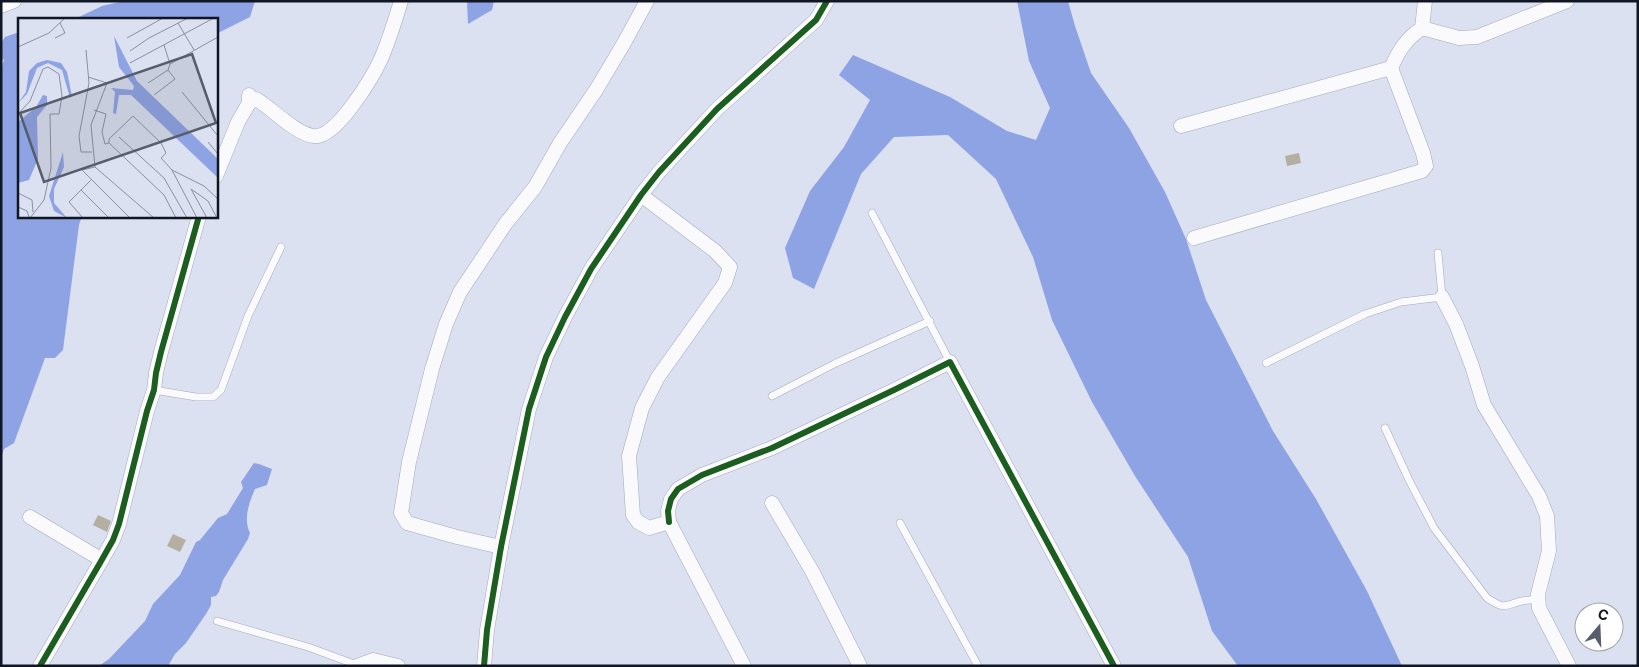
<svg xmlns="http://www.w3.org/2000/svg" width="1639" height="667" viewBox="0 0 1639 667" font-family="Inter,sans-serif">
<style>
.water{fill:#8ea3e3}
.building{fill:#b4afa0}
.lines{fill:none;stroke-linecap:round;stroke-linejoin:round}
.lane-casing{stroke:#a4a9b8;stroke-width:8}
.street-casing{stroke:#a4a9b8;stroke-width:15}
.lane{stroke:#fafafd;stroke-width:7}
.street{stroke:#fafafd;stroke-width:14}
.cycleway-casing{stroke:#fff;stroke-width:9}
.cycleway{stroke:#1b5e20;stroke-width:6}
.inset-road{fill:none;stroke:#8a909f;stroke-width:1}
.view{fill:#585d6c;fill-opacity:0.15;stroke:#585d6c;stroke-width:2.5}
.inset-edge{fill:none;stroke:#111625;stroke-width:2.5}
</style>
<rect width="100%" height="100%" fill="#dbe1f0"/>
<g class="water">
<path d="M 124,1 L 255,1 L 250,17 L 216,34 L 216,19 L 79,19 L 79,17 L 102,6 Z"/>
<path d="M 467,1 L 494,1 L 492,10 L 468,24 Z"/>
<path d="M 1017,1 L 1068,1 L 1075,26 L 1091,73 L 1129,128 L 1165,192 L 1186,239 L 1206,300 L 1273,431 L 1316,499 L 1367,591 L 1402,666 L 1238,666 L 1212,631 L 1188,557 L 1135,476 L 1092,402 L 1052,320 L 1033,257 L 996,179 L 948,135 L 894,137 L 861,174 L 814,289 L 793,278 L 785,248 L 810,191 L 844,147 L 870,100 L 839,75 L 853,55 L 950,97 L 1007,131 L 1036,140 L 1050,108 L 1029,61 Z"/>
<path d="M 19,32 L 19,216 L 82,216 L 79,225 L 63,350 L 55,358 L 45,358 L 14,443 L 4,449 L 1,457 L 1,69 L 4,60 L 1,58 L 1,43 L 5,37 Z"/>
<path d="M 254,463 L 259,464 L 272,469 L 267,485 L 255,489 C 249,503 243,519 250,533 L 248,539 L 223,580 L 219,592 L 216,596 L 211,597 L 211,605 L 206,614 L 186,643 L 175,654 L 168,666 L 99,666 L 109,659 L 145,621 L 153,604 L 180,575 L 196,542 L 200,540 L 218,518 L 227,514 L 243,488 L 241,482 Z"/>
</g>
<g class="building">
<path d="M 1299,153 L 1301,163 L 1287,166 L 1285,156 Z"/>
<path d="M 98,515 L 111,521 L 107,532 L 93,525 Z"/>
<path d="M 173,534 L 186,540 L 180,552 L 167,546 Z"/>
</g>
<g class="lines">
<defs>
<g id="lane">
<path d="M 872,213 L 950,362"/>
<path d="M 1266,363 L 1365,314 L 1401,302 L 1442,297 L 1438,253"/>
<path d="M 154,390 L 196,397 L 213,397 L 221,390 L 248,316 L 281,247"/>
<path d="M 772,396 L 836,363 L 930,321"/>
<path d="M 1385,428 L 1409,480 L 1434,528 L 1487,598 C 1506,610 1502,606 1522,601 C 1527,600 1533,600 1538,599"/>
<path d="M 900,523 L 978,666"/>
<path d="M 217,621 L 308,647 L 357,665"/>
</g>
<g id="street">
<path d="M 1,6 L 14,1"/>
<path d="M 1422,28 L 1459,38 L 1477,37 L 1567,1"/>
<path d="M 249,103 L 256,99 C 273,109 293,132 313,136 C 335,141 373,76 381,59 C 389,40 395,21 401,1"/>
<path d="M 1181,126 L 1391,68 C 1399,50 1406,39 1422,28 L 1425,1"/>
<path d="M 216,176 L 238,122 L 249,103 L 249,95"/>
<path d="M 641,195 L 715,251 L 730,267 L 725,283 L 658,377 L 642,408 L 629,456 L 633,515 L 638,522 L 649,528 L 669,522 L 744,666"/>
<path d="M 1194,238 L 1422,171 L 1426,166 L 1423,153 L 1391,68"/>
<path d="M 1442,297 L 1456,324 L 1472,366 L 1484,405 L 1539,496 L 1547,516 L 1549,551 L 1538,594 L 1539,608 L 1569,666"/>
<path d="M 772,503 L 812,571 L 860,666"/>
<path d="M 30,517 L 102,560"/>
<path d="M 669,522 L 668,511 L 671,499 L 678,489 L 702,475 L 772,448 L 894,390 L 950,362 L 1114,666"/>
<path d="M 501,547 L 457,537 L 407,523 L 401,513 L 409,462 L 432,369 L 446,324 L 460,292 L 506,223 L 535,187 L 560,143 L 596,90 L 624,43 L 647,1"/>
<path d="M 40,666 L 100,563 L 113,540 L 119,524 L 147,411 L 154,390 L 156,373 L 161,352 L 199,216"/>
<path d="M 357,666 L 373,660 L 398,666"/>
<path d="M 484,666 L 487,630 L 501,547 L 529,409 L 546,357 L 565,317 L 591,269 L 641,195 L 659,172 L 717,109 L 816,20 L 827,1"/>
</g>
</defs>
<use href="#lane" class="lane-casing"/>
<use href="#street" class="street-casing"/>
<use href="#lane" class="lane"/>
<use href="#street" class="street"/>
<defs>
<g id="cycleway">
<path d="M 669,522 L 668,511 L 671,499 L 678,489 L 702,475 L 772,448 L 894,390 L 950,362 L 1114,666"/>
<path d="M 40,666 L 100,563 L 113,540 L 119,524 L 147,411 L 154,390 L 156,373 L 161,352 L 199,216"/>
<path d="M 484,666 L 487,630 L 501,547 L 529,409 L 546,357 L 565,317 L 591,269 L 641,195 L 659,172 L 717,109 L 816,20 L 827,1"/>
</g>
</defs>
<use href="#cycleway" class="cycleway-casing"/>
<use href="#cycleway" class="cycleway"/>
</g>
<g transform="translate(18 18)">
<rect width="200" height="200" fill="#dbe1f0"/>
<path d="M 96,18 L 119,63 L 200,141 L 200,160 L 113,77 L 101,77 L 98,96 L 95,95 L 97,74 L 93,70 L 115,72 L 116,68 L 101,49 ZM 29,42 L 43,45 L 49,54 L 54,78 L 52,80 L 44,52 L 30,45 L 19,50 L 9,76 L 0,85 L 8,74 L 11,53 L 19,45 ZM 25,77 L 29,78 L 29,87 L 19,99 L 20,141 L 11,162 L 0,165 L 0,104 L 18,89 ZM 45,134 L 46,149 L 36,171 L 36,185 L 49,200 L 36,193 L 31,178 Z" fill="#8ea3e3"/>
<path class="inset-road" d="M 160,5 L 176,32M 37,20 L 47,15 L 42,5M 109,20 L 145,0M 0,29 L 31,15 L 47,0M 68,32 L 71,65 L 61,118 L 63,134 L 74,134M 112,33 L 131,20 L 170,0M 112,45 L 194,1M 152,46 L 200,19M 70,59 L 89,65 L 73,107 L 77,149 L 136,200M 130,65 L 150,52 L 152,46 L 146,27M 164,74 L 200,118M 136,77 L 157,61 L 150,52M 76,92 L 88,96 L 84,114 L 87,126 L 91,125 L 146,177 L 158,200M 0,96 L 12,83 L 25,51 L 30,49 L 41,56 L 44,78 L 41,96 L 32,96M 101,119 L 146,160 L 169,200M 190,124 L 200,136M 91,125 L 91,121 L 115,98 L 143,125 L 148,135 L 143,140 L 154,152 L 186,168 L 200,181M 77,149 L 64,152 L 112,200M 154,152 L 179,200M 63,172 L 91,200M 0,175 L 14,182 L 15,194M 0,189 L 9,193 L 11,199M 12,200 L 26,182 L 33,150 L 32,96M 65,200 L 51,184 L 73,162M 189,200 L 173,171 L 190,183 L 199,200"/>
<path class="view" d="M 174,36 L 198,105 L 26,164 L 2,95 Z"/>
<rect width="200" height="200" class="inset-edge"/>
</g>
<rect width="1639" height="667" fill="none" stroke="#111625" stroke-width="5"/>
<g transform="translate(1599 627) rotate(19)"><circle r="24" fill="#ffffff" stroke="#a0a2a8"/>
<path d="M0-4L9 19L0 12L-9 19Z" fill="#585d6c"/>
<text y="-8" font-size="14" font-weight="bold" text-anchor="middle" fill="#111625">С</text>
</g>
</svg>
